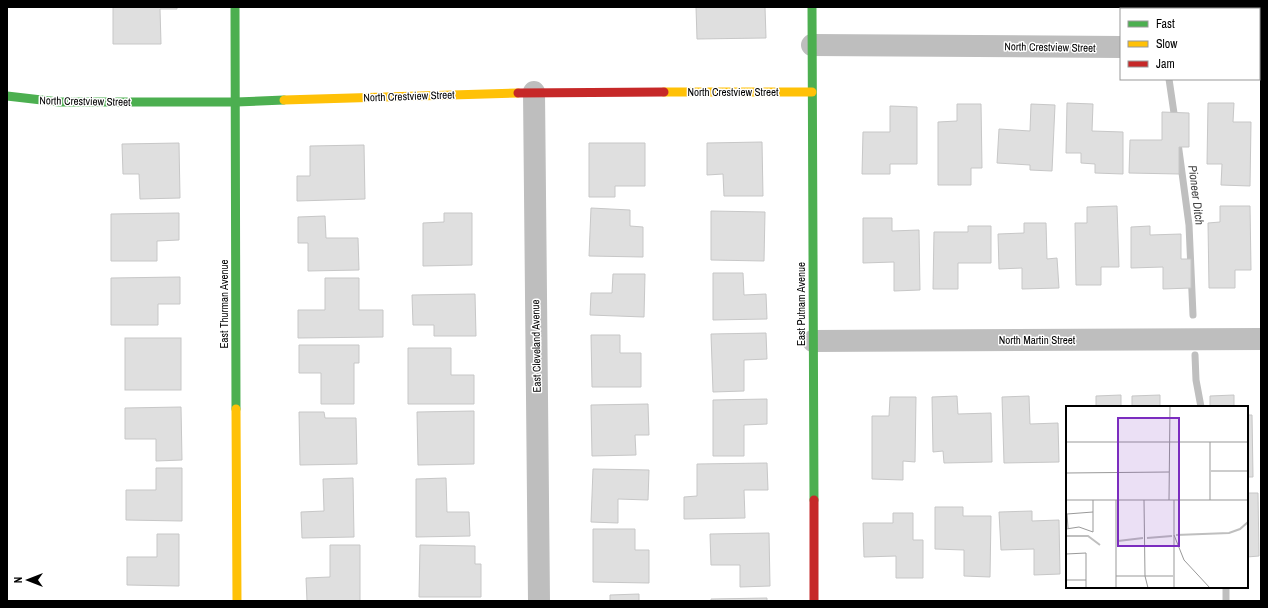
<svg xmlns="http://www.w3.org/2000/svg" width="1268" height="608" viewBox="0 0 1268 608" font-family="'Archivo Narrow',sans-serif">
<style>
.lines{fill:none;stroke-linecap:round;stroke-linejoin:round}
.stream{stroke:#bfbfbf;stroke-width:7}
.building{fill:#dfdfdf;stroke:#c7c7c7}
.street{stroke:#bebebe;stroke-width:22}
.fast{stroke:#4caf50;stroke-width:9}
.slow{stroke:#ffc107;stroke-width:9}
.jam{stroke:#c62828;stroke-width:9}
.labels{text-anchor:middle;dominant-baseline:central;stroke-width:3;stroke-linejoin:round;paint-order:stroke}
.street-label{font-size:11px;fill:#000;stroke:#fff}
.water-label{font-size:12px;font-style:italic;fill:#444;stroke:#fff}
.inset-river{fill:none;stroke:#bfbfbf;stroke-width:2}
.inset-road{fill:none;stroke:#999;stroke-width:1}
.view{fill:#7b2cbf;fill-opacity:0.15;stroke:#7b2cbf;stroke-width:2}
.inset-edge{fill:none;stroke:#000;stroke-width:2}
</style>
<rect width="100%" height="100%" fill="#fff"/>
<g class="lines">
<g class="stream">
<path d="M 1160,7 L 1160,9"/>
<path d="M 1169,79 L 1175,120"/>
<path d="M 1178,143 L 1189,225 L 1193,315"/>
<path d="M 1195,355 L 1196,380 L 1201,407"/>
<path d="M 1226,587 L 1226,601"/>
</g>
</g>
<g class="building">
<path d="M 113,7 L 177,7 L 177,9 L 160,9 L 161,44 L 113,44 Z"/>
<path d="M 696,7 L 765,7 L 766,38 L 697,39 Z"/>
<path d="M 1067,103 L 1093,104 L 1092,131 L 1123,132 L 1123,174 L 1095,173 L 1095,164 L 1081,163 L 1081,153 L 1066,153 Z"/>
<path d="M 1208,103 L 1234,103 L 1233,122 L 1251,122 L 1250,186 L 1221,185 L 1222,164 L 1207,164 Z"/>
<path d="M 957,104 L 981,104 L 982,168 L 971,168 L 971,185 L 938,185 L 938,122 L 957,121 Z"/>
<path d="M 1031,104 L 1055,105 L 1052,171 L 1030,170 L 1030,165 L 997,163 L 999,129 L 1030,131 Z"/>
<path d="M 890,106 L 917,107 L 917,164 L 890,164 L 890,174 L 862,174 L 863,132 L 890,132 Z"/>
<path d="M 1162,112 L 1189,113 L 1189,147 L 1179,147 L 1179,174 L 1129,173 L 1130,140 L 1162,140 Z"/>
<path d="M 762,142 L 763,196 L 724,196 L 723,174 L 707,175 L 707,143 Z"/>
<path d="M 179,143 L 180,198 L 140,199 L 139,174 L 123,174 L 122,144 Z"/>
<path d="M 589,143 L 645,143 L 645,186 L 615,186 L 615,197 L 589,197 Z"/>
<path d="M 364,145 L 365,199 L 297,201 L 297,176 L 310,176 L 310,146 Z"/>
<path d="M 1117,206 L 1119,267 L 1101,267 L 1101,285 L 1076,285 L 1075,223 L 1087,223 L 1087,207 Z"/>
<path d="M 1220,206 L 1250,206 L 1251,270 L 1235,270 L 1235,288 L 1209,288 L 1208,223 L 1220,222 Z"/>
<path d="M 591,208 L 630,210 L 630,226 L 643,227 L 643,257 L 589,256 Z"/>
<path d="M 711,211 L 765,212 L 764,261 L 711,260 Z"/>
<path d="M 179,213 L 179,240 L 157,241 L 157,261 L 111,261 L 111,214 Z"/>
<path d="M 444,213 L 472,213 L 472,265 L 423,266 L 423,223 L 444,222 Z"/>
<path d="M 325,216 L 326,238 L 358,238 L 359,270 L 308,271 L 308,243 L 298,243 L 298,217 Z"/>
<path d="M 863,218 L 892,218 L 892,231 L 919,230 L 920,290 L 894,291 L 894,262 L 863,263 Z"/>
<path d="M 1024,223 L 1046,223 L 1047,259 L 1057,258 L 1059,288 L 1022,289 L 1022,268 L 999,269 L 998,234 L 1024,233 Z"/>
<path d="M 968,226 L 991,226 L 991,263 L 958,263 L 958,289 L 933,289 L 934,232 L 968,232 Z"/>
<path d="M 1150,226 L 1150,235 L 1181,234 L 1181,259 L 1191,259 L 1191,288 L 1163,289 L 1163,267 L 1131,268 L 1131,227 Z"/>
<path d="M 713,273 L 743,273 L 744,295 L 766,294 L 767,319 L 713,320 Z"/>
<path d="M 613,274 L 645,274 L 644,317 L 590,315 L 591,293 L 612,293 Z"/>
<path d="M 180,277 L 180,304 L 158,304 L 158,325 L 111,325 L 111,278 Z"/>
<path d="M 325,278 L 359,278 L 359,310 L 383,310 L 383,337 L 298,338 L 298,310 L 325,310 Z"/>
<path d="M 475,294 L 476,336 L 434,336 L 434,325 L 413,325 L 412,295 Z"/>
<path d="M 766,333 L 767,359 L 744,360 L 744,391 L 713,392 L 711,334 Z"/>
<path d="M 591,335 L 620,335 L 620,353 L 641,353 L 641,387 L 592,387 Z"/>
<rect x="125" y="338" width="56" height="52"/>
<path d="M 299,345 L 359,345 L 359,363 L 354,363 L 354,404 L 321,404 L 321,373 L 299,373 Z"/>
<path d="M 408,348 L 451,348 L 451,375 L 474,375 L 474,404 L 408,404 Z"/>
<path d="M 1121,395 L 1121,407 L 1096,407 L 1096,396 Z"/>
<path d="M 1160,395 L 1160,407 L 1132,407 L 1132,396 Z"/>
<path d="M 1234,395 L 1234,407 L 1210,407 L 1210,396 Z"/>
<path d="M 957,396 L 958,414 L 991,413 L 992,462 L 944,463 L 943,451 L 933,452 L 932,397 Z"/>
<path d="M 1029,396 L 1030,424 L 1058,423 L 1059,462 L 1004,463 L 1002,397 Z"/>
<path d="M 890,397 L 916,397 L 915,462 L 903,461 L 903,480 L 872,479 L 872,416 L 889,416 Z"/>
<path d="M 767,399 L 767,424 L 744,425 L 744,456 L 713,456 L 713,400 Z"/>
<path d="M 648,404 L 649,435 L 635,435 L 636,455 L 592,456 L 591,405 Z"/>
<path d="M 181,407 L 182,460 L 156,461 L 156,439 L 125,439 L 125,408 Z"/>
<path d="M 474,411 L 474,464 L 418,465 L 417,412 Z"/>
<path d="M 299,412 L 324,412 L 325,418 L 356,418 L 357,464 L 300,465 Z"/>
<path d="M 1247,415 L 1252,415 L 1253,477 L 1247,477 Z"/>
<path d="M 1066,424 L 1067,424 L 1067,466 Z"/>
<path d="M 767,463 L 768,490 L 744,490 L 745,518 L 684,519 L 684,497 L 697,496 L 697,464 Z"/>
<path d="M 156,468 L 182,468 L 182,521 L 126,520 L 126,490 L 156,490 Z"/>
<path d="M 593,469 L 649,470 L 648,500 L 618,499 L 618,523 L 591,522 Z"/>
<path d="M 353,478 L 354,537 L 302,538 L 301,512 L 324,511 L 323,479 Z"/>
<path d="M 446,478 L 447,512 L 469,512 L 470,536 L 416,537 L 416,479 Z"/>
<path d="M 1247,493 L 1258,493 L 1259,556 L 1247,557 Z"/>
<path d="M 935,507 L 963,507 L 963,516 L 991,516 L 990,577 L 964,576 L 964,550 L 935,549 Z"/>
<path d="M 1032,511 L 1032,521 L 1059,520 L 1060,574 L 1034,575 L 1034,549 L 1001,550 L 999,512 Z"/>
<path d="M 893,513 L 913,513 L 913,540 L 923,540 L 923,578 L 896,578 L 896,556 L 864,557 L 863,523 L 893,523 Z"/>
<path d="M 593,529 L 635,529 L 635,550 L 649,550 L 649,583 L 593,582 Z"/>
<path d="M 769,533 L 770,586 L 740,587 L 740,565 L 711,565 L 710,534 Z"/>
<path d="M 157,534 L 179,534 L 179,586 L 127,585 L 127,557 L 157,557 Z"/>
<path d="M 330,545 L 360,545 L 360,601 L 307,601 L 306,578 L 330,577 Z"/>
<path d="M 420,545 L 475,546 L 475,564 L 481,564 L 481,597 L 419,597 Z"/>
<path d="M 639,594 L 639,601 L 610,601 L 610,595 Z"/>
<path d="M 767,598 L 767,601 L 711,601 L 711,599 Z"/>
</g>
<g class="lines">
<g class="street">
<path d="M 1259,19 L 1261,18"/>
<path d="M 812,45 L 1121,47"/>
<path d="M 1259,58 L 1261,58"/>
<path d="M 534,92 L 539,601"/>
<path d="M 813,341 L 1261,339"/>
</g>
<g class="fast">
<path d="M 235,7 L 236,409"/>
<path d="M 812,7 L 814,500"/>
<path d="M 7,96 L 59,102 L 236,102 L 284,100"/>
</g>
<g class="slow">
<path d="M 664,92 L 812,92"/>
<path d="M 284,100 L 518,93"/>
<path d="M 236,409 L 237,601"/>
</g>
<g class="jam">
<path d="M 518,93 L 664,92"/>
<path d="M 814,500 L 814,601"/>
</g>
</g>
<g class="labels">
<g class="street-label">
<text transform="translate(1050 47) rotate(1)">North Crestview Street</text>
<text x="733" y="92">North Crestview Street</text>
<text transform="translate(409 96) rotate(-2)">North Crestview Street</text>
<text transform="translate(85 101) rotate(1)">North Crestview Street</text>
<text transform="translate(224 304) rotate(-90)">East Thurman Avenue</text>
<text transform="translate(801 304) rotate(-90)">East Putnam Avenue</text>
<text x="1037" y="340">North Martin Street</text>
<text transform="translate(536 346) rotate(-91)">East Cleveland Avenue</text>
</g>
<g class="water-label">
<text transform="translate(1196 195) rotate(83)">Pioneer Ditch</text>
</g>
</g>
<g transform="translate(1066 406)">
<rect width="182" height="182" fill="#fff"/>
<path class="inset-river" d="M 110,129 L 163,127 L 174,123 L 182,116M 0,130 L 22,130 L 34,139M 81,132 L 106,130M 52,135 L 77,132"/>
<path class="inset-road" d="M 0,36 L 182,36M 145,65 L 182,65M 0,67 L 103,66M 0,94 L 182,94M 78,94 L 79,170 L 82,182M 103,94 L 104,0M 144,94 L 144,36M 2,122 L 1,108 L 27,106M 0,123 L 13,121 L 27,126 L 27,94M 108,129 L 118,154 L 144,182M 0,148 L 20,147 L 20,182M 50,170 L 107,170M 0,174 L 20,174M 50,182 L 50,94M 108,182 L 108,94"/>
<path class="view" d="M 52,12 L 113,12 L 113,140 L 52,140 Z"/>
<rect width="182" height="182" class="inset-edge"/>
</g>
<rect width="1268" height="608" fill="none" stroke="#000000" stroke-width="16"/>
<rect x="1120" y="8" width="140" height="72" fill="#ffffff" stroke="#999999"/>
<rect x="1128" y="21" width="20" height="6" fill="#4caf50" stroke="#999999"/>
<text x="1156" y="28" font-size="12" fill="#000000">Fast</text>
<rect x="1128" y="41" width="20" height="6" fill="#ffc107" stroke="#999999"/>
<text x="1156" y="48" font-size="12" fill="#000000">Slow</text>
<rect x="1128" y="61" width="20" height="6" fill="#c62828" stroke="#999999"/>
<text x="1156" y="68" font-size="12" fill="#000000">Jam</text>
<g transform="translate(28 580) rotate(270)" stroke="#ffffff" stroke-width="3" paint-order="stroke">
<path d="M0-3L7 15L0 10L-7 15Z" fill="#000000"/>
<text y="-6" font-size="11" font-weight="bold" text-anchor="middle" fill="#000000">N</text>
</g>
</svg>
